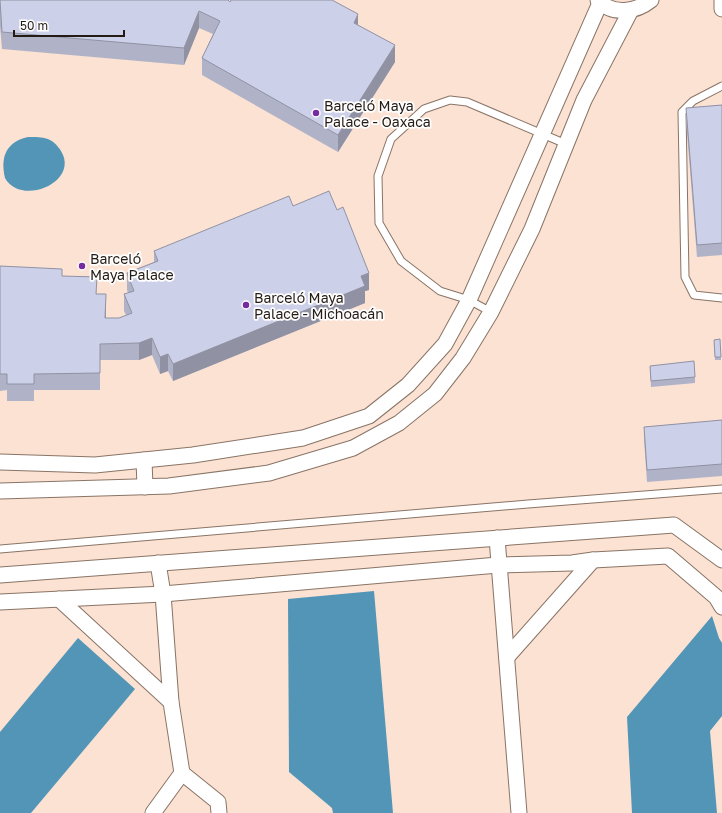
<svg xmlns="http://www.w3.org/2000/svg" width="722" height="813" font-family="'Golos Text',sans-serif">
	<rect width="100%" height="100%" fill="#fbe2d3"/>
	<g fill="#5395b7">
		<path d="M28 137C44 137 52 137 61 151 80 182 21 207 5 178 0 157 6 142 28 137Z"/>
		<path d="M374 591 393 813H333L332 808 289 772 288 599Z"/>
		<path d="M712 616 719 638 722 643V716L710 731 717 813H632L627 717Z"/>
		<path d="M78 638 135 689 31 813H0V732Z"/>
	</g>
	<g fill="none" stroke-linecap="round" stroke-linejoin="round">
		<defs>
			<g id="service">
				<path d="M722 86 693 101 682 112 685 277 694 295 722 298"/>
				<path d="M491 312 469 300 440 291 401 261 379 223 378 176 391 139 424 109 450 100 467 102 566 144"/>
				<path d="M0 549 528 504 722 489"/>
			</g>
			<g id="minor">
				<path d="M598 0C613 16 636 12 651 0"/>
				<path d="M722 0V9"/>
				<path d="M144 460 145 487"/>
				<path d="M0 462 95 465 193 455 303 438 369 416 408 385 445 344 469 300 600 3"/>
				<path d="M0 491 169 486 269 473 353 448 399 423 435 394 463 358 491 312 532 229 584 100 631 10"/>
				<path d="M497 538 519 813"/>
				<path d="M0 575 674 525 722 560"/>
				<path d="M59 599 171 702"/>
				<path d="M0 602 163 594 498 565 572 563 593 560 668 556 716 597 722 607"/>
				<path d="M507 657 593 560"/>
				<path d="M182 773 218 802 219 813"/>
				<path d="M153 813 182 773 171 702 163 594 158 563"/>
			</g>
		</defs>
		<use href="#service" stroke="#897466" stroke-width="9"/>
		<use href="#minor" stroke="#897466" stroke-width="17"/>
		<use href="#service" stroke="#fff" stroke-width="7"/>
		<use href="#minor" stroke="#fff" stroke-width="15"/>
	</g>
	<g fill="#b0b3c8">
		<path d="M0 0 230 2 358 25 395 62 338 152 202 75V58L213 34 199 28 184 65 2 49 0 26Z"/>
		<path d="M722 105V255L697 257 686 120V108Z"/>
		<path d="M293 206 369 290 365 291V303L173 381 168 371 160 374 152 355 139 360H100V390H34V401H7V390L0 391V266L62 276 97 294 106 311V318H119L126 315 124 311V294L128 293 127 290V273L154 262V251Z"/>
		<path d="M720 339 721 360H715L714 340Z"/>
		<path d="M650 366 695 377V383L651 387Z"/>
		<path d="M722 420V476L647 482 644 439V427Z"/>
	</g>
	<g fill="#9092a3">
		<path d="M199 11V28L184 65V48Z"/>
		<path d="M358 14V31L354 23Z"/>
		<path d="M395 45V62L338 152V135Z"/>
		<path d="M369 273V290L365 291V303L173 381V364L361 276Z"/>
		<path d="M106 294V311L105 335V318Z"/>
		<path d="M152 338V355L139 360V343Z"/>
		<path d="M168 354V371L160 374V357Z"/>
	</g>
	<g fill="#cdd0e9" stroke="#9092a3">
		<path d="M0 0H228L230 2 231 0H332L358 14 354 23 395 45 338 135 202 58 220 21 199 11 184 48 2 32Z"/>
		<path d="M722 105V243L697 245 686 108Z"/>
		<path d="M329 191 337 210 343 207 369 273 361 276 365 286 173 364 168 354 160 357 152 338 139 343 100 344V373L34 374V384H7V374H0V266L62 269V276L97 277 96 294H106L105 318H119L132 313 124 294 134 291 127 273 158 261 154 251 289 196 293 206Z"/>
		<path d="M720 339 721 357H715L714 340Z"/>
		<path d="M694 361 695 377 651 381 650 366Z"/>
		<path d="M722 420V464L647 470 644 427Z"/>
	</g>
	<g fill="#752c9f" stroke="#fff" stroke-width="1.5">
		<circle cx="316" cy="113" r="4"/>
		<circle cx="82" cy="266" r="4"/>
		<circle cx="246" cy="305" r="4"/>
	</g>
	<g text-anchor="middle" dominant-baseline="central" stroke-width="3.5" stroke-linejoin="round" paint-order="stroke">
		<g font-size="14" fill="#241b15" stroke="#fff" text-anchor="start">
			<text x="324" y="105">Barceló Maya<tspan x="324" dy="16">Palace - Oaxaca</tspan></text>
			<text x="90" y="258">Barceló<tspan x="90" dy="16">Maya Palace</tspan></text>
			<text x="254" y="297">Barceló Maya<tspan x="254" dy="16">Palace - Michoacán</tspan></text>
		</g>
	</g>
	<path d="M14 30v6h110v-6" fill="none" stroke="#241b15" stroke-width="2"/>
	<text x="20" y="30" font-size="12" fill="#241b15" stroke="#ffffff" stroke-width="3" paint-order="stroke">50 m</text>
</svg>
